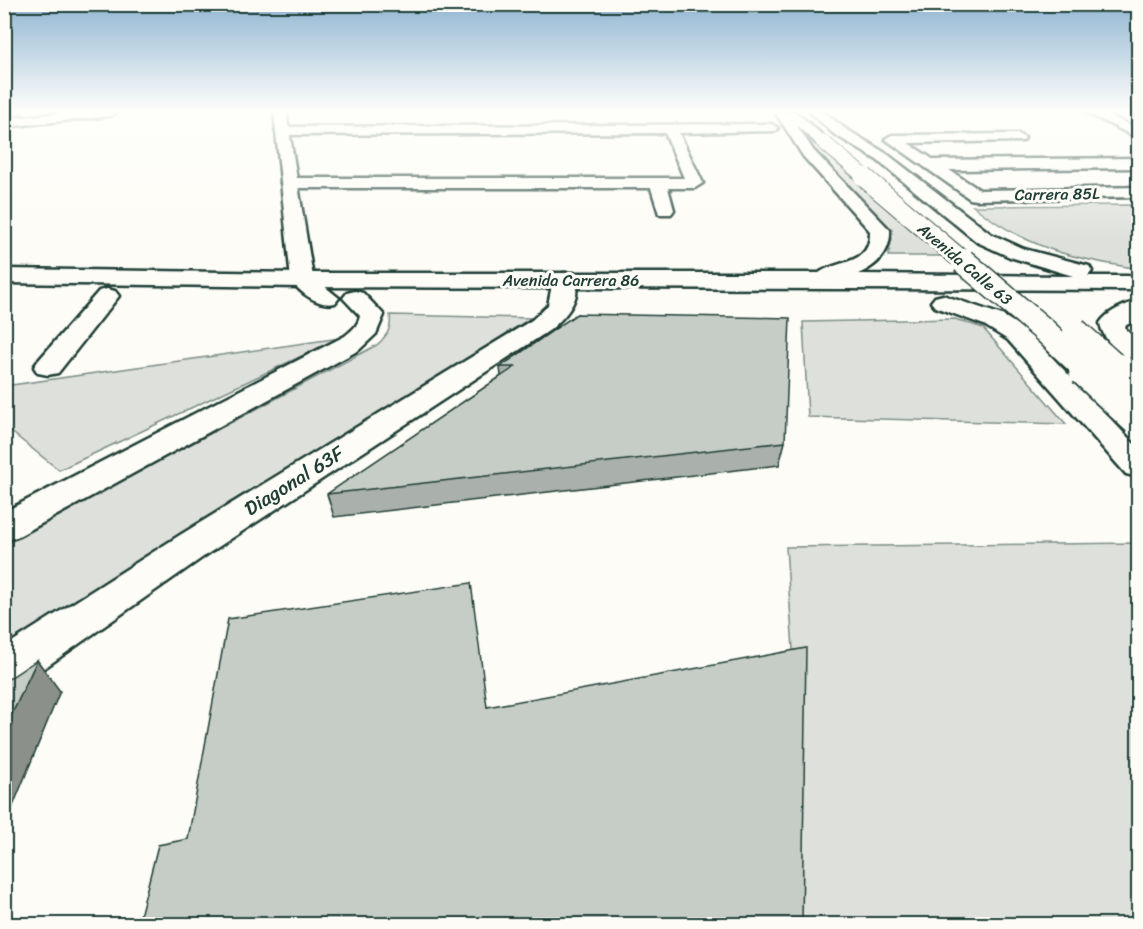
<svg xmlns="http://www.w3.org/2000/svg" width="1143" height="929" font-family="Sriracha,sans-serif">
	<rect width="100%" height="100%" fill="#fdfcf7"/>
	<filter id="ink" filterUnits="userSpaceOnUse"><feTurbulence type="fractalNoise" baseFrequency=".0167" numOctaves="2"/><feDisplacementMap in="SourceGraphic" scale="12" xChannelSelector="R" yChannelSelector="G"/><feConvolveMatrix kernelMatrix="1 2 1 2 8 2 1 2 1" color-interpolation-filters="sRGB"/></filter>
	<g filter="url(#ink)">
		<g fill="#dde0db" stroke="#7e8e88" stroke-width="1.5">
			<path d="M809 139 942 256H888L892 238 887 229 814 151 808 143Z"/>
			<path d="M1138 205V269C1069 257 1030 250 973 206Z"/>
			<path d="M390 315 531 318 5 651V543L377 345C387 336 392 328 390 315Z"/>
			<path d="M955 319 983 328 1066 424 808 417 803 322Z"/>
			<path d="M340 338 59 470 5 427V386Z"/>
			<path d="M1138 543V924H789L795 679 786 547Z"/>
		</g>
		<g fill="none" stroke-linecap="round" stroke-linejoin="round">
			<defs>
				<g id="street">
					<path d="M4 112H21L4 121Z"/>
					<path d="M1085 112H1102L1138 129V138Z"/>
					<path d="M771 124 778 128 776 131 679 133 703 183 695 188H668L674 210 671 214H659L651 188H289L281 183 289 178H684L665 133 282 135 275 131 282 127Z"/>
					<path d="M1018 134 1025 138 1023 141 908 143 934 160 1138 158V168L949 170 980 190 1138 187V197L976 200 970 199 885 139 892 135Z"/>
					<path d="M107 289 115 291 119 296 58 373 48 375 38 373 34 367 38 361 99 291Z"/>
				</g>
				<g id="secondary">
					<path d="M69 112H117L111 116 4 127V119Z"/>
					<path d="M274 112H286L313 277 339 298 335 303C319 307 300 293 291 280Z"/>
					<path d="M782 112H796L829 141 827 144H817Z"/>
					<path d="M564 273 572 275C586 296 564 318 550 330L206 555 20 685 4 690V647L180 535 532 320 548 305 553 280 556 275Z"/>
					<path d="M355 291 363 293 384 315 376 334 359 350 17 537 4 541V512L345 336C352 330 358 326 360 316L343 298 347 293Z"/>
				</g>
				<g id="primary">
					<path d="M775 112H788L813 150 890 230C891 252 877 266 858 274L1073 276 1010 257 977 242 877 160 834 134 810 112H824L844 128 887 154 991 234 1024 249 1089 266 1092 271 1088 276H1138V290L302 287 4 283V269L302 273H819C839 259 871 266 870 231L803 156Z"/>
					<path d="M943 295 1002 315 1026 330 1138 448V477L1126 474 1008 340 984 325 935 307 931 302 935 297Z"/>
					<path d="M1138 301V318L1125 326 1126 330 1138 341V363C1121 359 1103 340 1100 323 1107 312 1125 304 1138 301Z"/>
				</g>
			</defs>
			<use href="#street" stroke="#1f3d34" stroke-width="5"/>
			<use href="#secondary" stroke="#1f3d34" stroke-width="5"/>
			<use href="#primary" stroke="#1f3d34" stroke-width="5"/>
			<use href="#street" fill="#fdfcf7" fill-rule="evenodd"/>
			<use href="#secondary" fill="#fdfcf7" fill-rule="evenodd"/>
			<use href="#primary" fill="#fdfcf7" fill-rule="evenodd"/>
			<defs>
				<path id="secondary-bridge-far3" d="M822 141 866 178"/>
				<path id="secondary-bridge-far2" d="M864 177 964 262"/>
				<g id="secondary-bridge-far1">
					<path d="M963 261 1045 331 1087 371"/>
					<path d="M1075 330 1121 371"/>
				</g>
				<g id="secondary-bridge">
					<path d="M1085 370 1138 420"/>
					<path d="M1119 370 1138 386"/>
				</g>
			</defs>
			<use href="#secondary-bridge-far3" stroke="#1f3d34" stroke-width="16" stroke-linecap="butt"/>
			<use href="#secondary-bridge-far2" stroke="#1f3d34" stroke-width="21" stroke-linecap="butt"/>
			<use href="#secondary-bridge-far1" stroke="#1f3d34" stroke-width="27" stroke-linecap="butt"/>
			<use href="#secondary-bridge" stroke="#1f3d34" stroke-width="36" stroke-linecap="butt"/>
			<use href="#secondary-bridge-far3" stroke="#fdfcf7" stroke-width="14"/>
			<use href="#secondary-bridge-far2" stroke="#fdfcf7" stroke-width="19"/>
			<use href="#secondary-bridge-far1" stroke="#fdfcf7" stroke-width="24"/>
			<use href="#secondary-bridge" stroke="#fdfcf7" stroke-width="32"/>
		</g>
		<path fill="#aab0ab" stroke="#1f3d34" stroke-width="1.5" d="M577 314 785 442 779 465 334 517 327 494 501 376 500 367Z"/>
		<path fill="#8b908b" stroke="#1f3d34" stroke-width="1.5" d="M37 660 60 691 4 828V731Z"/>
		<g fill="#c6cdc7" stroke="#1f3d34" stroke-width="1.5">
			<path d="M577 314 790 318 785 442 327 494 515 367H500Z"/>
			<path d="M471 583 487 707 806 648 802 924H138L158 845 188 839 228 619Z"/>
			<path d="M37 660 4 731V682Z"/>
		</g>
	</g>
	<linearGradient id="sky" x2="0" y2="1"><stop stop-color="#91b6d2"/><stop offset="0.46" stop-color="#fefefb"/><stop offset="1" stop-color="#fefefb" stop-opacity="0"/></linearGradient>
	<rect width="1143" height="242" fill="url(#sky)"/>
	<g text-anchor="middle" dominant-baseline="central" stroke-width="6" stroke-linejoin="round" paint-order="stroke">
		<g font-size="16" fill="#1f3d34" stroke="#fdfcf7">
			<text transform="translate(1057 194) rotate(-1)">Carrera 85L</text>
			<text transform="translate(965 264) rotate(40)">Avenida Calle 63</text>
			<text x="571" y="280">Avenida Carrera 86</text>
		</g>
		<g font-size="20" fill="#1f3d34" stroke="#fdfcf7">
			<text transform="translate(294 481) rotate(-32)">Diagonal 63F</text>
		</g>
	</g>
	<rect width="1143" height="929" fill="none" stroke="#fdfcf7" stroke-width="24"/>
	<rect x="12" y="12" width="1119" height="905" fill="none" stroke="#1f3d34" stroke-width="2" filter="url(#ink)"/>
</svg>
